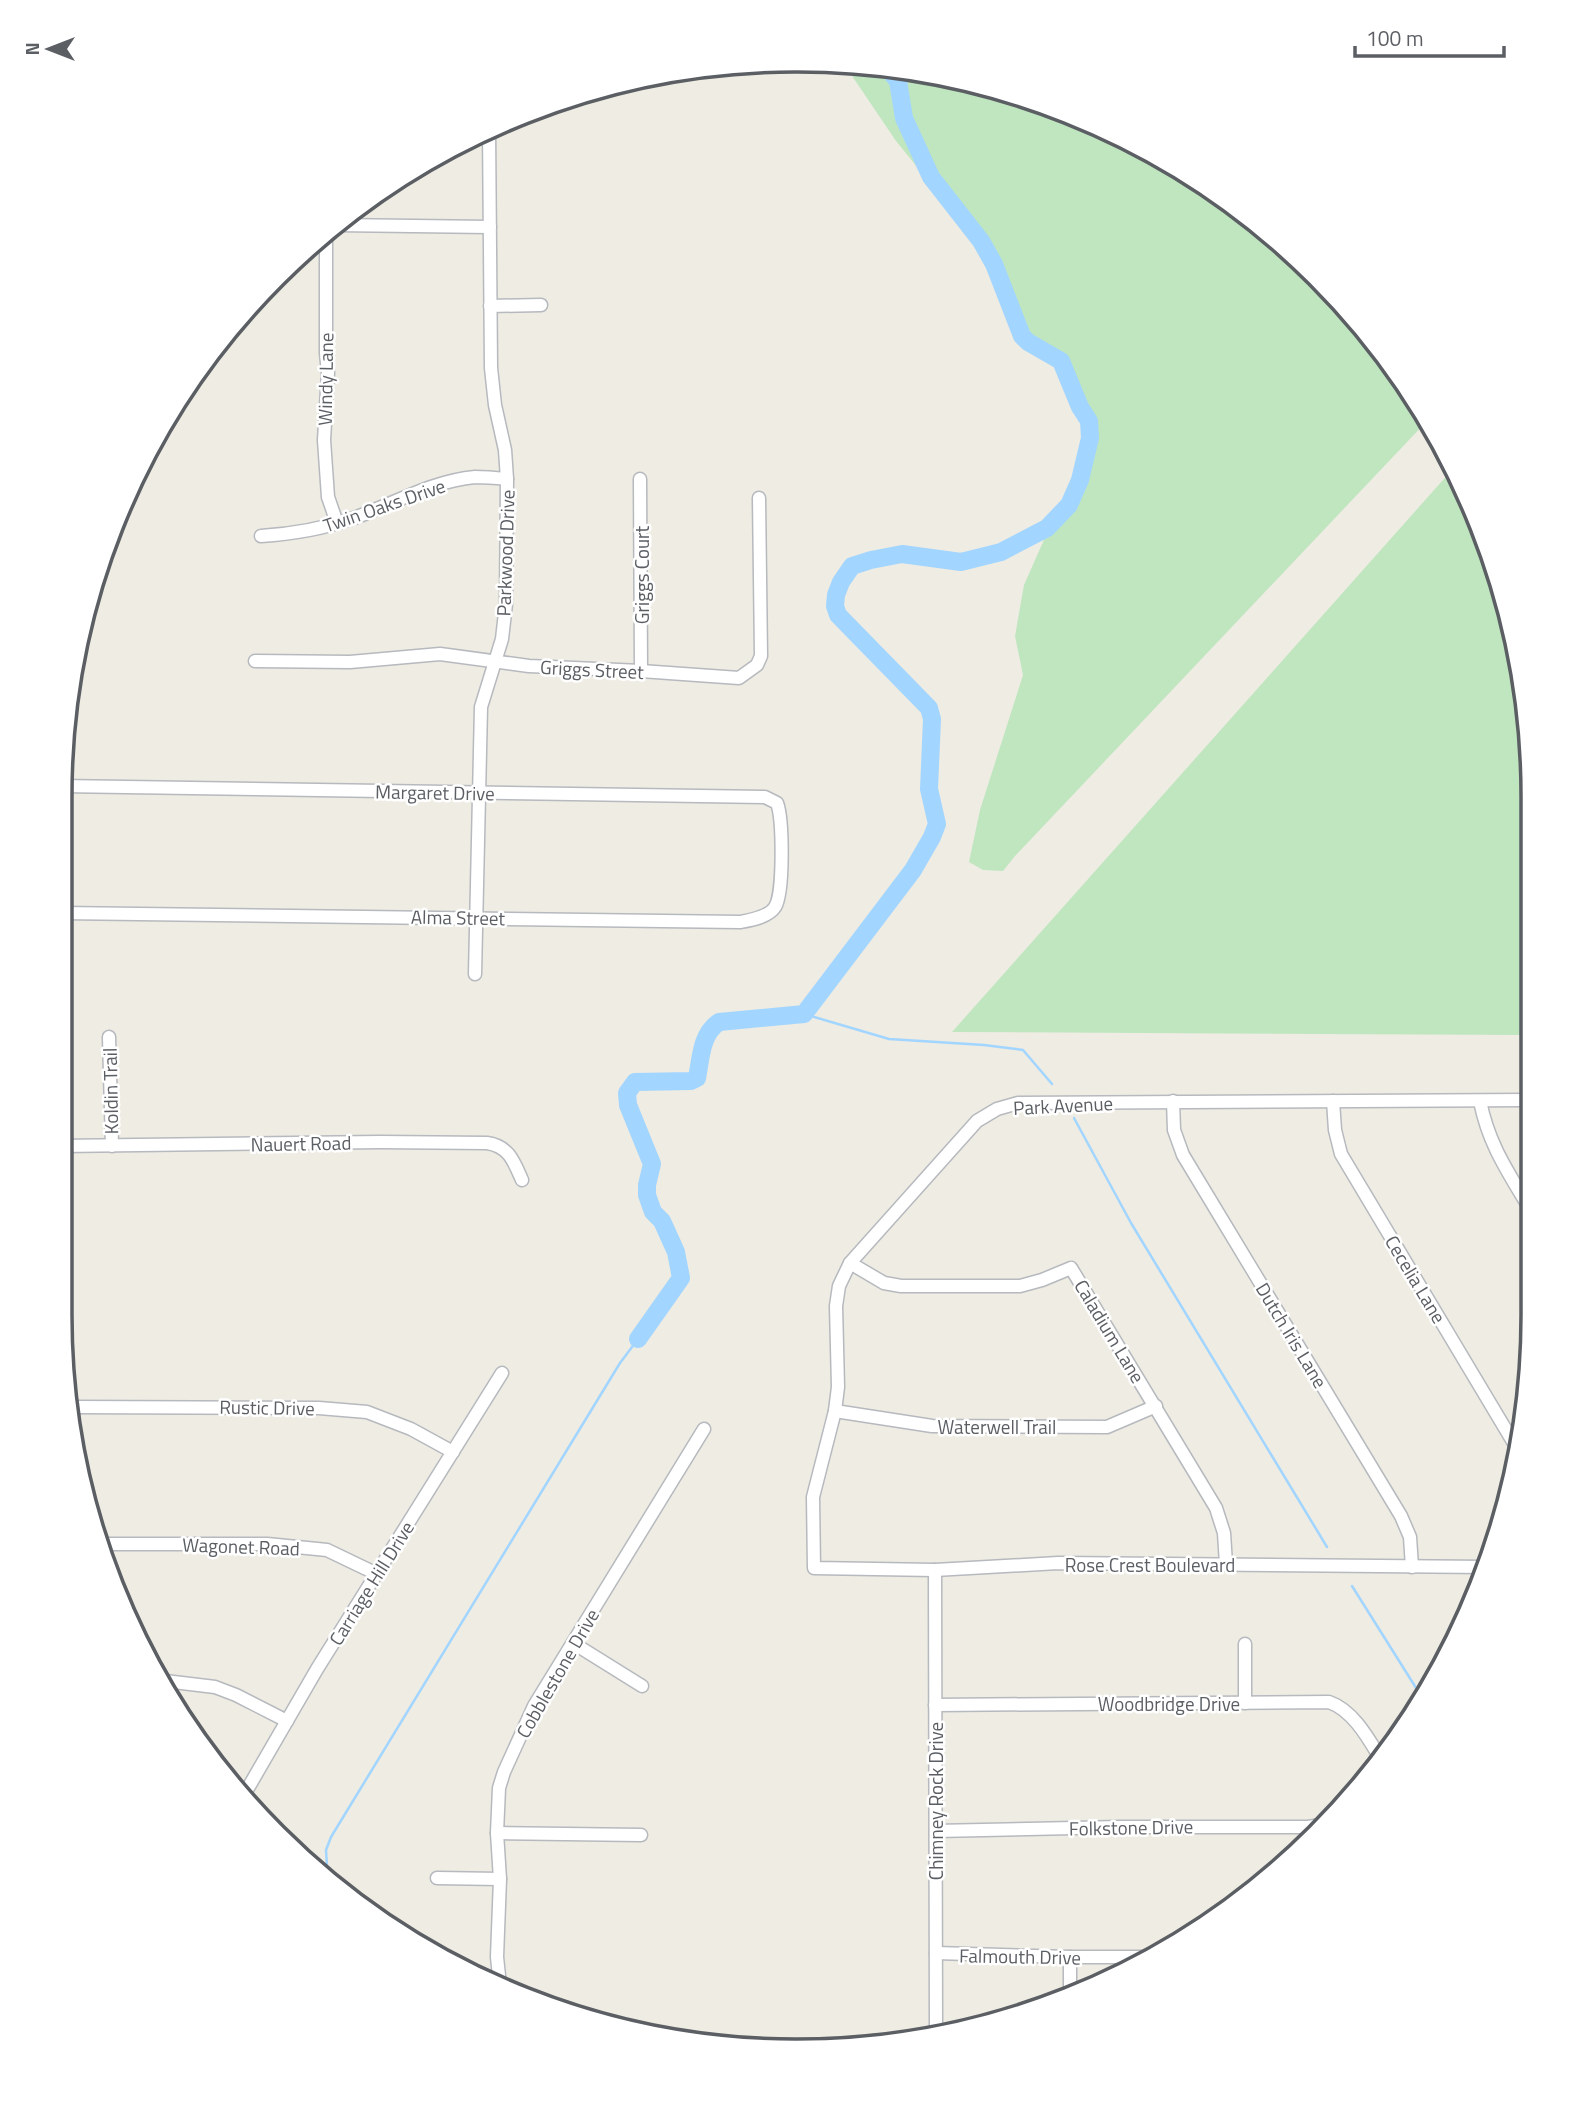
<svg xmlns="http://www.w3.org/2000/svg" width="1593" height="2111" font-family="'Titillium Web',sans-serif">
	<rect width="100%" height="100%" fill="#eeece3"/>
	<g fill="#c0e6c0">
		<path d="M844 64 940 74 1078 115 1206 183 1317 275 1409 387 1426 422 1015 856 1003 871 983 870 969 862 980 810 1023 675 1015 636 1024 585 1047 533 1074 503 1082 485 1087 456 1081 390 1071 369 1053 357 1027 346 996 264 896 141Z"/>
		<path d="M1451 471 1494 559 1527 701V1035L952 1032Z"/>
	</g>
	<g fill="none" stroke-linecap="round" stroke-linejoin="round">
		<g stroke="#a2d5ff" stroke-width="2.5">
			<path d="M804 1014 889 1039 984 1045 1023 1050 1052 1084"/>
			<path d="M1074 1118 1131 1223 1327 1547"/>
			<path d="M1352 1586 1423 1699"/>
			<path d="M328 1882 326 1850 331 1837 620 1363 638 1339"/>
		</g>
		<path stroke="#a2d5ff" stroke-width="18" d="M638 1339 681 1278 676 1252 662 1221 653 1212 647 1195V1185L652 1164 628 1105 627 1093 635 1082 691 1081 697 1078C701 1058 701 1034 719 1022L804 1014 913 870 932 837 937 824 929 789 932 719 929 708 838 615 835 606 836 595 841 582 852 566 871 560 902 554 961 562 1001 552 1047 528 1069 505 1080 480 1090 438 1089 421 1080 407 1061 361 1028 342 1022 336 994 264 981 241 931 177 904 118 898 81 888 69"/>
		<defs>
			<g id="minor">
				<path d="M336 225 490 227"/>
				<path d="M326 234V353L328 373 324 440 328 497 337 523"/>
				<path d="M490 306 541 305"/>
				<path d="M640 479 641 671"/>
				<path d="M261 536C292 534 322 529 351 519 392 505 431 481 475 477 485 477 497 478 507 479"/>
				<path d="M255 661 350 662 440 654 529 666 641 671 739 678 757 665 761 656 759 498"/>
				<path d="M61 913 740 922C751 920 769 917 775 907 784 893 783 819 777 803L765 797 61 786"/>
				<path d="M475 974 481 707 502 639 506 604 507 479 505 450 495 405 491 368 489 129"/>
				<path d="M109 1037 112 1146"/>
				<path d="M1173 1101 1174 1130 1183 1155 1401 1516 1410 1537 1412 1567"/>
				<path d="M1333 1101 1335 1130 1341 1154 1518 1450"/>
				<path d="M1480 1101C1488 1142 1506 1169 1527 1204"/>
				<path d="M60 1146 380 1142 487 1143C509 1146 514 1162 522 1180"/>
				<path d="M850 1263 884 1283 901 1286H1020L1042 1280 1071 1268 1216 1508 1224 1533 1226 1564"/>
				<path d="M72 1407 319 1408 367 1412 411 1429 453 1452"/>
				<path d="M835 1411 932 1426 1107 1427 1156 1406"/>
				<path d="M101 1544H267L327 1550 377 1574"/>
				<path d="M1487 1567 1058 1563 935 1570 814 1568 813 1497 835 1411 838 1387 836 1306 839 1286 850 1263 977 1121 997 1109 1018 1103 1527 1100"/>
				<path d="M935 1570 936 2032"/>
				<path d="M573 1643 642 1686"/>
				<path d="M157 1680 215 1687 236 1695 287 1721"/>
				<path d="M1245 1703V1644"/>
				<path d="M935 1705 1329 1702C1352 1710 1367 1736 1379 1756"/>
				<path d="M244 1795 317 1669 502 1373"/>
				<path d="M936 1831 1120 1827H1308L1327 1824"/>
				<path d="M497 1833 641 1835"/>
				<path d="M437 1878 500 1879"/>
				<path d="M936 1953 1070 1957H1146"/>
				<path d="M1070 1957V1994"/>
				<path d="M500 1985 497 1957 500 1879 497 1833 499 1788 504 1772 534 1706 704 1429"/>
			</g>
		</defs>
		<use href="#minor" stroke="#b6b9be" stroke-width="15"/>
		<use href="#minor" stroke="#fff" stroke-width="12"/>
	</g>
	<g text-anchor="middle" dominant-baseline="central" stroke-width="5" stroke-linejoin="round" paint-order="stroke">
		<g font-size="19" fill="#5b5f64" stroke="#fff">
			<text transform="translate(325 379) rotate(-89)">Windy Lane</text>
			<text transform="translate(384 505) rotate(-19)">Twin Oaks Drive</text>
			<text transform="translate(505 553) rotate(-88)">Parkwood Drive</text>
			<text transform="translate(641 575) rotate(-90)">Griggs Court</text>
			<text transform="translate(592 669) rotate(3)">Griggs Street</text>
			<text transform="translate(435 792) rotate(1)">Margaret Drive</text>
			<text transform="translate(458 917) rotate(1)">Alma Street</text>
			<text transform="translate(110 1091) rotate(-91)">Koldin Trail</text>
			<text transform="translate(1063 1105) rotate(-3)">Park Avenue</text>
			<text transform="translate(301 1143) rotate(-1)">Nauert Road</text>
			<text transform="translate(1416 1279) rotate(59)">Cecelia Lane</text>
			<text transform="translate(1110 1331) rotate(59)">Caladium Lane</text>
			<text transform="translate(1292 1335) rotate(59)">Dutch Iris Lane</text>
			<text transform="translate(267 1407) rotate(1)">Rustic Drive</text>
			<text x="997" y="1426">Waterwell Trail</text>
			<text transform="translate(241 1546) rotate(2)">Wagonet Road</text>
			<text x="1150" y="1564">Rose Crest Boulevard</text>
			<text transform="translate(371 1583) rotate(-58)">Carriage Hill Drive</text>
			<text transform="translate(557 1673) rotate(-60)">Cobblestone Drive</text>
			<text x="1169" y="1703">Woodbridge Drive</text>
			<text transform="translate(935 1801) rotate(-90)">Chimney Rock Drive</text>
			<text transform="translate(1131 1827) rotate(-1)">Folkstone Drive</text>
			<text transform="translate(1020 1956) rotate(1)">Falmouth Drive</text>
		</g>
	</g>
	<path d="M0 0H1593V2111H0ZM796 72H797A724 724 0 0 1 1521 796V1315A724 724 0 0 1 797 2039H796A724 724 0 0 1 72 1315V796A724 724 0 0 1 796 72Z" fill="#fff" fill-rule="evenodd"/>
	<path fill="none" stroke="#5b5f64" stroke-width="3.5" d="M796 72H797A724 724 0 0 1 1521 796V1315A724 724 0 0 1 797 2039H796A724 724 0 0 1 72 1315V796A724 724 0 0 1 796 72Z"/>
	<g transform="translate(49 49) rotate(270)" stroke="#ffffff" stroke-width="5" paint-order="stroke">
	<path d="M0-5L12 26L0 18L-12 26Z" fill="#5b5f64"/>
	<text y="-10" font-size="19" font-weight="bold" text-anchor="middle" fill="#5b5f64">N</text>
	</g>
	<path d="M1355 46v10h149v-10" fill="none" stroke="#5b5f64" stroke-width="3.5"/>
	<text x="1366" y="46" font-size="21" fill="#5b5f64" stroke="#ffffff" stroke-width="5" paint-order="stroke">100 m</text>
</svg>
